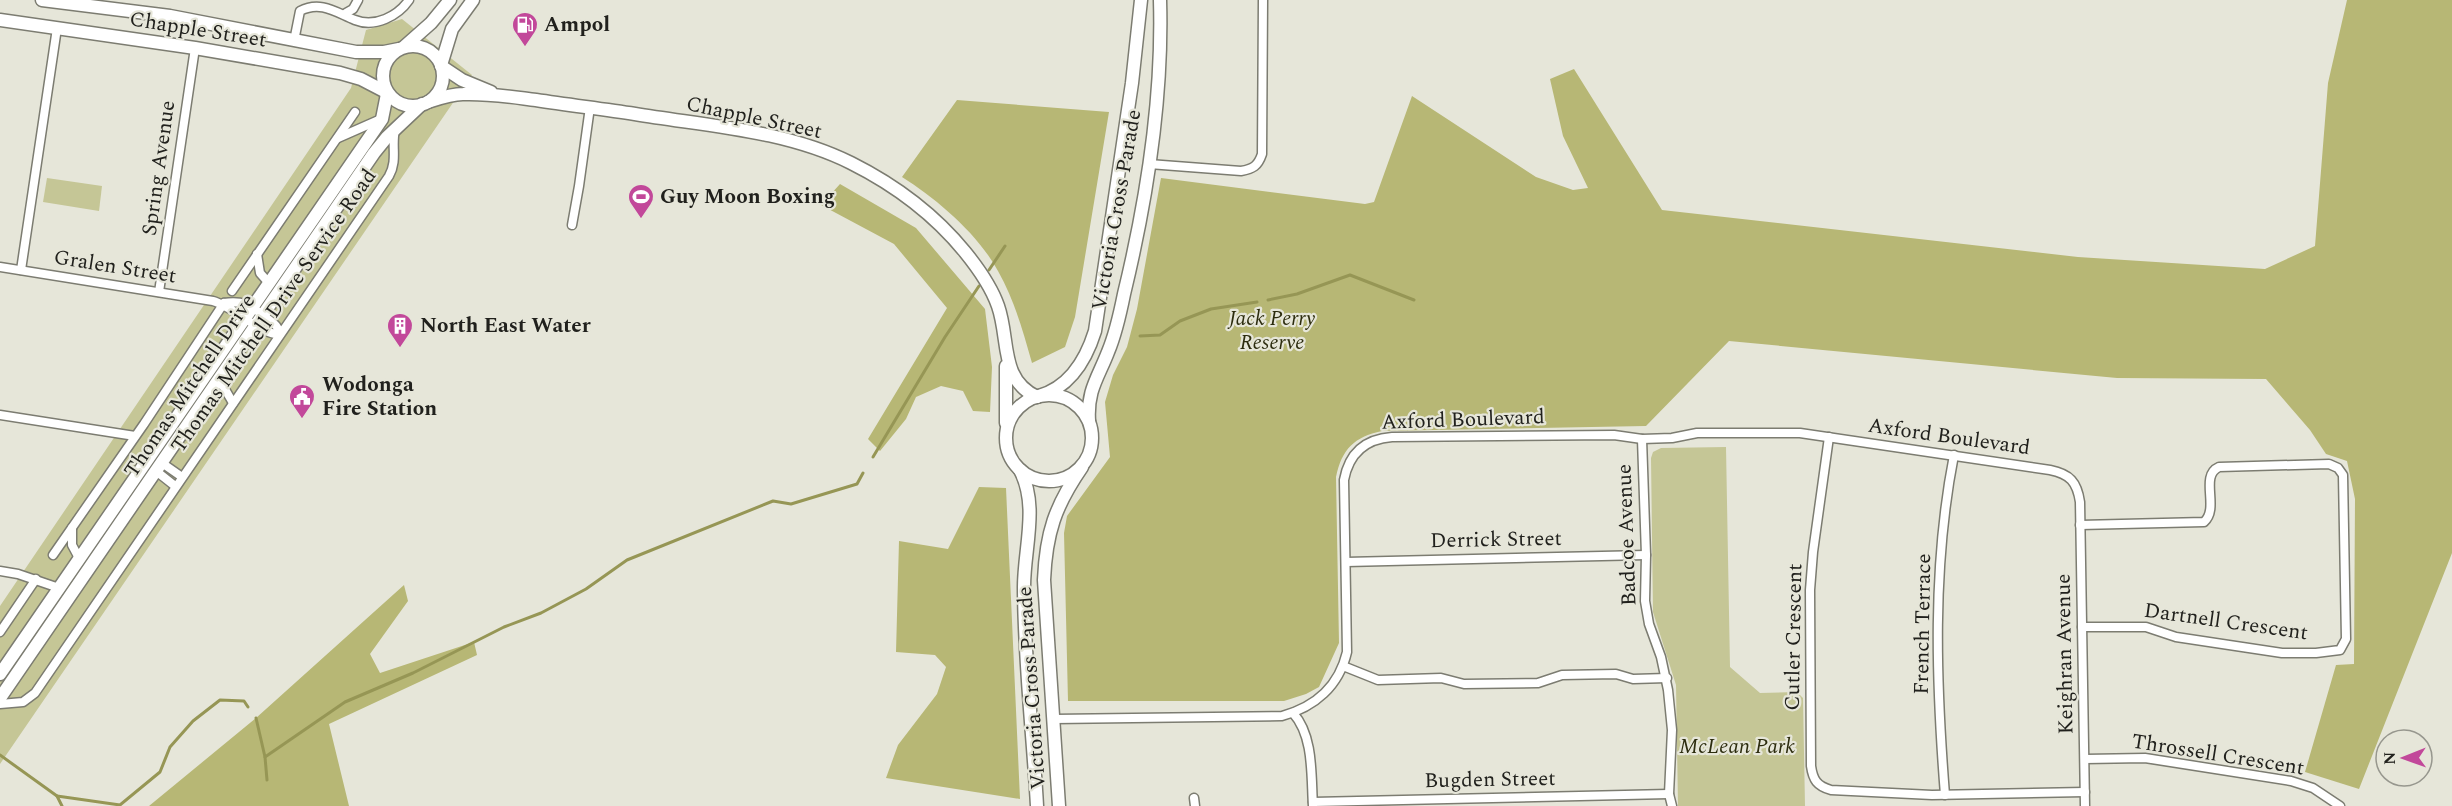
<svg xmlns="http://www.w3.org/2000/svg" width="2452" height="806" font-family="Spectral,serif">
	<rect width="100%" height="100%" fill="#e6e6d9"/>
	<g fill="#c5c696">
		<path d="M402 19 472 75 0 764V606L351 88 366 30Z"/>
		<path d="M47 178 102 186 99 211 43 202Z"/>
		<path d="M1726 447 1730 667 1760 693 1797 692 1803 698 1805 806H1678L1676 685 1653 612 1651 458 1653 452 1661 448Z"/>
	</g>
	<g fill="#b7b775">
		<path d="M2347 0H2452V553L2359 789 2305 772 2336 665 2354 664 2355 499 2347 461 2326 454 2310 430 2266 379 2117 378 1729 341 1646 426 1382 431C1354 437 1342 449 1336 477L1339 643 1319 687 1306 694 1284 701H1068L1064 533 1067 516 1110 457 1105 402 1113 375 1127 347 1137 309 1161 178 1365 204 1374 202 1412 96 1536 177 1573 190 1588 188 1563 136 1550 79 1574 69 1662 210 2078 257 2265 269 2315 246 2328 83Z"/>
		<path d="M957 100 1109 112 1075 317 1065 347 1032 363C1023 331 1014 299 998 271 978 234 937 199 902 177Z"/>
		<path d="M840 184 916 228 985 309 992 367 990 412 973 411 963 391 941 386 916 397 906 419 880 451 868 439 947 308 894 244 821 205Z"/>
		<path d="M979 487 1006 488 1020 799 886 778 898 745 937 694 946 667 935 655 896 652 899 541 948 549Z"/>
		<path d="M404 585 408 601 370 654 380 673 474 642 477 655 329 724 349 806H149L256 718Z"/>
	</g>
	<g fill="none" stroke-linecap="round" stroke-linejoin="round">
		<g stroke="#969655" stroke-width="3">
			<path d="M989 270 1005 246"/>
			<path d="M1268 300 1297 294 1350 275 1414 300"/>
			<path d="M1140 336 1160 335 1180 321 1211 309 1257 302"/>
			<path d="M873 457 945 337 979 286"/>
			<path d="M256 718 265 757 267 780"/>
			<path d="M0 755 57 796 62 806"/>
			<path d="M265 757 345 702 413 673 504 627 541 613 586 589 627 560 773 501 791 504 857 484 863 473"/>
			<path d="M57 796 120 805 160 772 170 747 193 721 220 700 244 701 248 707"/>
		</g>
		<defs>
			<g id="street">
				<path d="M346 13 353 9 358 0"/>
				<path d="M294 41 300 11C321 0 337 13 355 20 375 28 398 16 409 0"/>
				<path d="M338 138 381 119"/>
				<path d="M1149 164 1241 171C1253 169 1258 166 1262 154L1263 0"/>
				<path d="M572 225 579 186 590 107"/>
				<path d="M257 254 260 273 268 282"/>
				<path d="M0 267 213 301C233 306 262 336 280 334 278 324 271 322 264 316 250 305 242 300 224 303"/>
				<path d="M21 270 57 28"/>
				<path d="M232 291 355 112"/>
				<path d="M159 292 195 48"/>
				<path d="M219 379 233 403"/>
				<path d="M0 415 135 436"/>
				<path d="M1829 437 1813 552 1810 590 1811 766C1813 780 1817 786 1831 790L1932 795 2085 792"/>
				<path d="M1642 439 1646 555 1645 601 1649 624 1661 657 1668 690 1672 730 1669 794 1672 806"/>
				<path d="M162 463 182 477"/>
				<path d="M156 471 175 486"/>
				<path d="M2080 525 2204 522C2220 508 2199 476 2219 467L2329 464 2338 468 2343 475 2346 639 2340 650 2316 653H2282L2176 637 2146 627H2082"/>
				<path d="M72 528V545L79 558"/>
				<path d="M53 555 144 424 224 303"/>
				<path d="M1346 562 1646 555"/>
				<path d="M0 571 18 574 59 588"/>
				<path d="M0 632 36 579"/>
				<path d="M1343 666 1378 680 1441 678 1464 684 1538 683 1562 675 1616 674 1633 679 1667 678"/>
				<path d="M0 704 23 702 35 693 389 176C398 160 391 146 395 130"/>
				<path d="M1293 713C1314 736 1311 776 1313 806"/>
				<path d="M1054 719 1282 716C1315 707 1339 686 1347 652L1344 480C1349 453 1365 439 1392 437L1614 435 1642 439 1672 438 1697 433H1800L2050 470C2070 474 2077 482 2080 502L2085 806"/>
				<path d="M2085 759 2145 758 2291 781 2313 788 2340 806"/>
				<path d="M1945 795C1936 681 1932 567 1954 455"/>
				<path d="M1194 798 1195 806"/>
				<path d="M1313 802 1669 794"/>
			</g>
			<g id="secondary">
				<path d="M42 0 170 16 356 52H384L399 49"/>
				<path d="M0 20 195 48 340 73 361 79 386 92"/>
				<circle cx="413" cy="76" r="30"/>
				<path d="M405 46 431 23 450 0"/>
				<path d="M441 65 452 29 473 0"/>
				<path d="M441 66 462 80 491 92"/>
				<path d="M428 102C440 98 451 94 463 94 488 93 512 97 536 100 569 105 602 109 635 114 707 126 785 130 851 163 895 185 934 214 965 252 978 268 991 286 998 306 1010 340 999 379 1037 397"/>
				<circle cx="1049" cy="438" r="43"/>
				<path d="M1039 396C1070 387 1086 360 1095 331L1132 83 1141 0"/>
				<path d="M1089 421C1087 390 1098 378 1108 352 1116 333 1120 314 1124 294 1147 199 1163 99 1160 0"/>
				<path d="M1006 423V366"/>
				<path d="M1020 470C1039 506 1024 548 1024 587 1024 660 1033 733 1037 806"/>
				<path d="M0 674 382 119 387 94"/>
				<path d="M0 698 374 153 387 137 422 104"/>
				<path d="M1059 806 1044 580C1046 533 1055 506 1082 467"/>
			</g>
		</defs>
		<use href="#street" stroke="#7c7c71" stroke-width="11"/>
		<use href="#secondary" stroke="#7c7c71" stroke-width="15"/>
		<use href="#street" stroke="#fff" stroke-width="8"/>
		<use href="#secondary" stroke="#fff" stroke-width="12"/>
	</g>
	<defs>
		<symbol id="fuel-pin" viewBox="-11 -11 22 30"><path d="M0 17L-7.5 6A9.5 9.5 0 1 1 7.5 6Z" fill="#c2489a" stroke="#e6e6d9"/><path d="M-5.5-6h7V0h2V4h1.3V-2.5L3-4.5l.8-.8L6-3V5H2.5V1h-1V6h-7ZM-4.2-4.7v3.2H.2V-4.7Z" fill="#fff"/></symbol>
		<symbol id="stadium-pin" viewBox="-11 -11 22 30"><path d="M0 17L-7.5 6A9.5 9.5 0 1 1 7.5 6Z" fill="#c2489a" stroke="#e6e6d9"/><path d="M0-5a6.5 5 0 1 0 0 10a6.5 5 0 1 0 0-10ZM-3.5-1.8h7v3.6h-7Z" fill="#fff"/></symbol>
		<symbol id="building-pin" viewBox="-11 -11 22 30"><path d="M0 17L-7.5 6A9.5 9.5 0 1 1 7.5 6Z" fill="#c2489a" stroke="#e6e6d9"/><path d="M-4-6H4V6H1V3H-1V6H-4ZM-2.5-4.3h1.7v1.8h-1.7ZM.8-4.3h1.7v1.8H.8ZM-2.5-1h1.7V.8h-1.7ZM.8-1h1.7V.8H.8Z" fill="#fff"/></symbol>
		<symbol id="civic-pin" viewBox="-11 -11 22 30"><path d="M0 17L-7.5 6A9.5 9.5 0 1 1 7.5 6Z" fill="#c2489a" stroke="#e6e6d9"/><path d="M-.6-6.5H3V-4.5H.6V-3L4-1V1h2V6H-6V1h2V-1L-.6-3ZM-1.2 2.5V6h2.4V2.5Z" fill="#fff"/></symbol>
	</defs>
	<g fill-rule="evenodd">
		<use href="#fuel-pin" x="510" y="10" width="30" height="40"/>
		<use href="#stadium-pin" x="626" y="182" width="30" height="40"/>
		<use href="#building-pin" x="385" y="311" width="30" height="40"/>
		<use href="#civic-pin" x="287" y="382" width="30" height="40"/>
	</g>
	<g text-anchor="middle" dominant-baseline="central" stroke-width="4.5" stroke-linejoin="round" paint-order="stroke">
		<g font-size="21" font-weight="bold" fill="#21211d" stroke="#e6e6d9" text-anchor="start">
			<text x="544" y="25">Ampol</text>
			<text x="660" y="197">Guy Moon Boxing</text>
			<text x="420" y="326">North East Water</text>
			<text x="322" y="385">Wodonga<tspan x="322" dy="24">Fire Station</tspan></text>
		</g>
		<g font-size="21" fill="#21211d" stroke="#e6e6d9">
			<text transform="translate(198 30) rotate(9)">Chapple Street</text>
			<text transform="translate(754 118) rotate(12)">Chapple Street</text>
			<text transform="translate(159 168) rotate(-82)">Spring Avenue</text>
			<text transform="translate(1117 210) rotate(-80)">Victoria Cross Parade</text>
			<text transform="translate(115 267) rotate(9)">Gralen Street</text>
			<text transform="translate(274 311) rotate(-55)">Thomas Mitchell Drive Service Road</text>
			<text transform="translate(190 386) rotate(-56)">Thomas Mitchell Drive</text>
			<text transform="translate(1463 420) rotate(-2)">Axford Boulevard</text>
			<text transform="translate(1949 437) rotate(8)">Axford Boulevard</text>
			<text transform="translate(1627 535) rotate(-92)">Badcoe Avenue</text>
			<text transform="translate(1496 540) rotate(-1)">Derrick Street</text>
			<text transform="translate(2226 622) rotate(8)">Dartnell Crescent</text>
			<text transform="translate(1923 624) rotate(-89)">French Terrace</text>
			<text transform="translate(1794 637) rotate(-89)">Cutler Crescent</text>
			<text transform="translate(2065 654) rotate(-91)">Keighran Avenue</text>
			<text transform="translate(1032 688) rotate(-94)">Victoria Cross Parade</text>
			<text transform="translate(2218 755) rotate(9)">Throssell Crescent</text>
			<text transform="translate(1490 780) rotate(-1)">Bugden Street</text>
		</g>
		<g font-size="21" font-style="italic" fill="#2c2c0e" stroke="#e6e6d9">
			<text x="1272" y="319">Jack Perry<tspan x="1272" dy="24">Reserve</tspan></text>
			<text x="1737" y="747">McLean Park</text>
		</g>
	</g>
	<g transform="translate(2404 758) rotate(269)"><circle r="28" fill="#e6e6d9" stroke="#97978e" stroke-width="1.5"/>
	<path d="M0-4.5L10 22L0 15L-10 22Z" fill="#c2489a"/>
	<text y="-9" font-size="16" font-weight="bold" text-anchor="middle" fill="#21211d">N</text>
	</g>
</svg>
